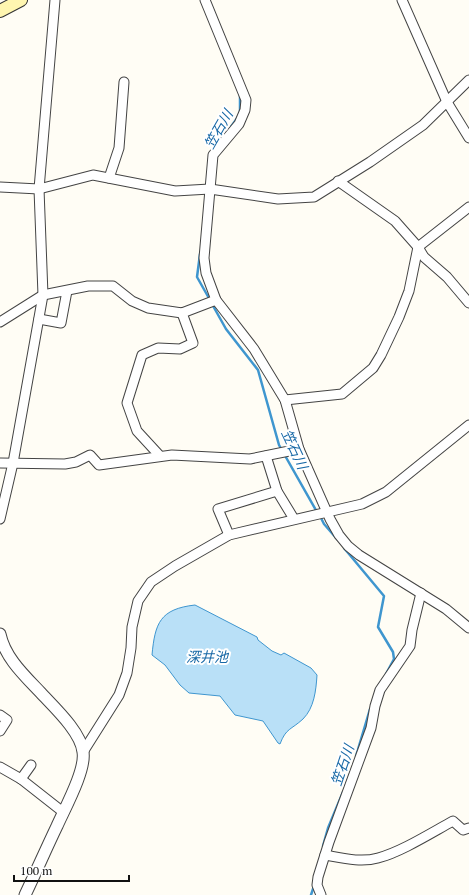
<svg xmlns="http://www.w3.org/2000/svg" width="469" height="895" font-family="'PT Serif','Noto Sans JP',serif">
	<rect width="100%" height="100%" fill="#fffdf5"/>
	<path fill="#b9e0f7" stroke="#3f96cf" d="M195 605 257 637 258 640 272 651 281 655 284 653 311 668 317 675C316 691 314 708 303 719 291 730 286 728 280 744L278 743 263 721 235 715 220 696 189 693 180 685 165 665 152 655C155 623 160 609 195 605Z"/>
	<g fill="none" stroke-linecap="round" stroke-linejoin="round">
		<g stroke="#3f96cf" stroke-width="2.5">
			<path d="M240 94V113"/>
			<path d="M230 128 238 117"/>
			<path d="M200 254 197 277 210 300"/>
			<path d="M212 304 226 329 258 370 279 445 317 512"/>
			<path d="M320 516 324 524 337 539"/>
			<path d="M344 548 384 596 378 627 393 652 394 659 386 674"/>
			<path d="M356 756 370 709"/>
			<path d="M323 846 328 828 343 792"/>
			<path d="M311 895 314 886"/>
		</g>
		<defs>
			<g id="minor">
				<path d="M205 0 246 100 245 110 239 124 213 155 204 258 206 273 216 300 254 349 285 400 299 449 330 519 339 535 348 546 359 555 446 609 469 628"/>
				<path d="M402 0 447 102 469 138"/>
				<path d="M109 178 119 148 124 82"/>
				<path d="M338 181 395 221 418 247 469 207"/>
				<path d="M0 187 39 189 93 175 175 191 210 189 278 199 314 197 370 162 423 125 469 80"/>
				<path d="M418 247 424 257 447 277 469 303"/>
				<path d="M39 319 61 323 67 291"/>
				<path d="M0 322 43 295 88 286H113L132 301 148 308 182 313 216 300"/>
				<path d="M285 400 342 394 373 368 381 355 399 317 409 291 418 247"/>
				<path d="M160 456 137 431 127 403 142 355 158 348 180 349 193 343 182 313"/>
				<path d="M266 456 277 491 294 519"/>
				<path d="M0 463 65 464 76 462 90 455 99 465 172 455 250 459 299 449"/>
				<path d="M0 519 13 463 43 295 39 189 55 0"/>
				<path d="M229 535 218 509 277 491"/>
				<path d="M0 715 7 720 0 731"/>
				<path d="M83 752 119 695 127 673 131 648 132 627 138 601 151 582 175 566 229 535 362 504 386 492 469 425"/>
				<path d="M0 767 21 779 63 812"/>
				<path d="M21 779 31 765"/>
				<path d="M325 855C342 858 361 863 378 858 401 852 431 833 453 821L463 830 469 828"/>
				<path d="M321 895 317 885 318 877 329 842 371 728 375 706 380 690 410 646 412 630 421 593"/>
			</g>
			<path id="tertiary" d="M0 634C5 658 25 676 41 693 54 707 81 732 83 752 86 770 65 808 57 826 46 849 36 872 25 895"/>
			<path id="secondary" d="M0 11 21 0"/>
		</defs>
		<use href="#minor" stroke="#444" stroke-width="11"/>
		<use href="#tertiary" stroke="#444" stroke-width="13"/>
		<use href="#secondary" stroke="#333" stroke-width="14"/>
		<use href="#minor" stroke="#fff" stroke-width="9"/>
		<use href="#tertiary" stroke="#fff" stroke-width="11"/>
		<use href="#secondary" stroke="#fff6b0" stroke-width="12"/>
	</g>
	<g text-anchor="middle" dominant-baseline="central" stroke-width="4" stroke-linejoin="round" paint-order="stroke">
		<g font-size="14" font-style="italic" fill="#1768a6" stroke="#fff">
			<text transform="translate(218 129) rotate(-60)">笠石川</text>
			<text transform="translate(295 449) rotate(65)">笠石川</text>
			<text x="207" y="656">深井池</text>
			<text transform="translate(342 765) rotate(-71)">笠石川</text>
		</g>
	</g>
	<path d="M14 875v6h115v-6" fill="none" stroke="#111111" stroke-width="2"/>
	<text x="20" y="875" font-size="12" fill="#111111" stroke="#ffffff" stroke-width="3" paint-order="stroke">100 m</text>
</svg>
